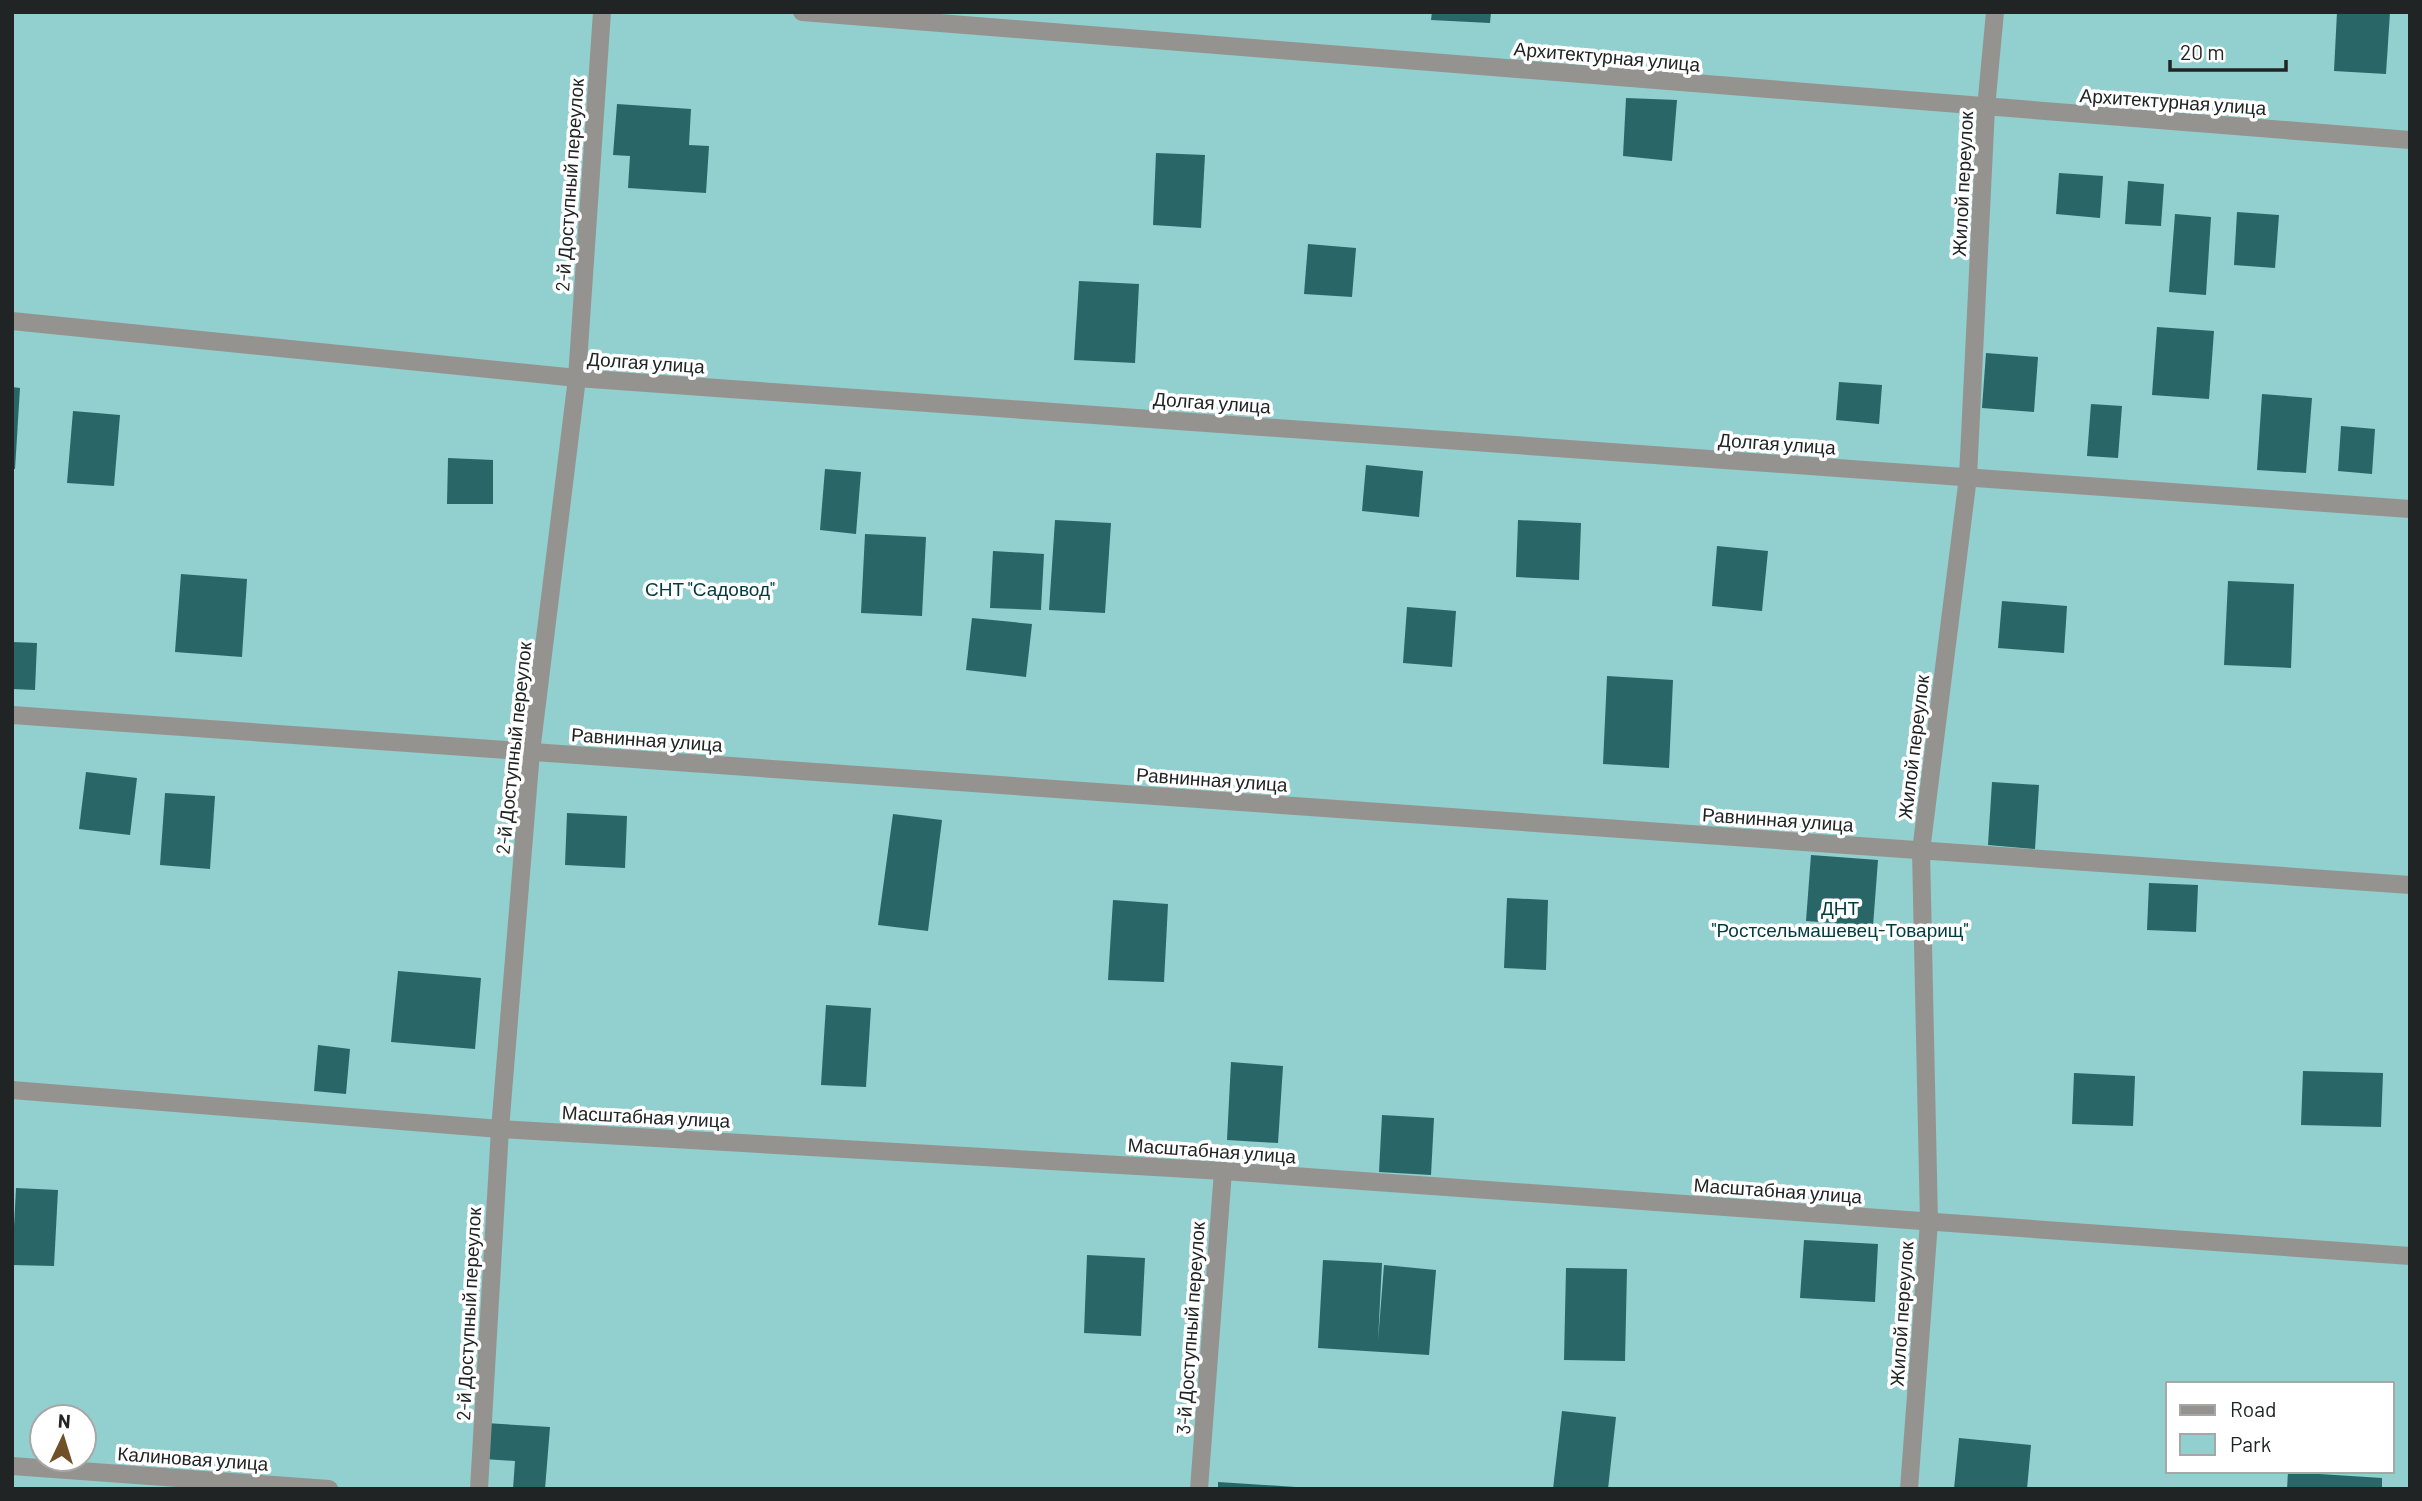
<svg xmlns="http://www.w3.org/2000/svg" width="2422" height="1501" font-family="Barlow,sans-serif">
	<rect width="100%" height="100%" fill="#e2ebeb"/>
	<path fill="#92cfcf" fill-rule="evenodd" d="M12 12H2410V1489H12ZM2168 1384H2392V1471H2168ZM42 1417H84V1459H42Z"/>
	<g fill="#296667">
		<path d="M1432 12H1491L1490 23 1431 20Z"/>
		<path d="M2337 12H2390L2386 74 2334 71Z"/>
		<path d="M1626 98 1677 100 1672 161 1623 156Z"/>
		<path d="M617 104 691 109 689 145 709 146 706 193 628 188 630 156 613 155Z"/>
		<path d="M1156 153 1205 155 1201 228 1153 225Z"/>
		<path d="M2059 173 2103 176 2100 218 2056 214Z"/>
		<path d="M2128 181 2164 184 2161 226 2125 224Z"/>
		<path d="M2237 212 2279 215 2275 268 2234 265Z"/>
		<path d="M2175 214 2211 217 2206 295 2169 292Z"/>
		<path d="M1308 244 1356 248 1352 297 1304 294Z"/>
		<path d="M1079 281 1139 284 1135 363 1074 360Z"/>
		<path d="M2157 327 2214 331 2209 399 2152 395Z"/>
		<path d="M1986 353 2038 357 2034 412 1982 408Z"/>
		<path d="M1839 382 1882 385 1879 424 1836 420Z"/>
		<path d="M12 387 20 388 15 469H12Z"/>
		<path d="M2262 394 2312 398 2306 473 2257 470Z"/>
		<path d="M2091 404 2122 406 2118 458 2087 456Z"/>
		<path d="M73 411 120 415 114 486 67 483Z"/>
		<path d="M2341 426 2375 429 2372 474 2338 471Z"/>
		<path d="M448 458 493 460V504H447Z"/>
		<path d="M1366 465 1423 471 1419 517 1362 511Z"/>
		<path d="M825 469 861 472 856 534 820 530Z"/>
		<path d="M1055 520 1111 523 1105 613 1049 610Z"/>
		<path d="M1518 520 1581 523 1579 580 1516 577Z"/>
		<path d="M865 534 926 537 922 616 861 613Z"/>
		<path d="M1717 546 1768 551 1762 611 1712 606Z"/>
		<path d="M993 551 1044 554 1041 610 990 608Z"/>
		<path d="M181 574 247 579 242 657 175 652Z"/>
		<path d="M2228 581 2294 584 2291 668 2224 665Z"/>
		<path d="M2002 601 2067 606 2064 653 1998 648Z"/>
		<path d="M1407 607 1456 611 1452 667 1403 663Z"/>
		<path d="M972 618 1032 624 1026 677 966 670Z"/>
		<path d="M12 642 37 643 35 690 12 689Z"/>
		<path d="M1607 676 1673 680 1669 768 1603 764Z"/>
		<path d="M86 772 137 778 130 835 79 829Z"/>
		<path d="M1992 782 2039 785 2035 849 1988 845Z"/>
		<path d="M165 793 215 796 210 869 160 865Z"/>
		<path d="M567 813 627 816 625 868 565 865Z"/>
		<path d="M893 814 942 820 928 931 878 925Z"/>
		<path d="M1811 855 1878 860 1873 926 1806 921Z"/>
		<path d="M2149 883 2198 885 2196 932 2147 930Z"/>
		<path d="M1507 898 1548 900 1546 970 1504 968Z"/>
		<path d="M1113 900 1168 904 1164 982 1108 980Z"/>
		<path d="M398 971 481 978 475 1049 391 1042Z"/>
		<path d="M826 1005 871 1008 866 1087 821 1085Z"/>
		<path d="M318 1045 350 1049 346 1094 314 1091Z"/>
		<path d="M1231 1062 1283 1066 1278 1143 1227 1140Z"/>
		<path d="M2303 1071 2383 1073 2381 1127 2301 1125Z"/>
		<path d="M2074 1073 2135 1076 2133 1126 2072 1124Z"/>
		<path d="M1382 1115 1434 1118 1431 1175 1379 1172Z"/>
		<path d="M16 1188 58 1190 54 1266 12 1265Z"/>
		<path d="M1804 1240 1878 1244 1875 1302 1800 1298Z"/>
		<path d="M1087 1255 1145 1258 1141 1336 1084 1333Z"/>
		<path d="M1323 1260 1382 1263 1378 1341 1384 1265 1436 1270 1429 1355 1318 1348Z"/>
		<path d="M1566 1268 1627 1269 1625 1361 1564 1360Z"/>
		<path d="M1562 1411 1616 1417 1608 1489H1553Z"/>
		<path d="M486 1423 550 1427 545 1489H513L515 1461 484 1459Z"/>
		<path d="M1959 1438 2031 1445 2027 1489H1954Z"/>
		<path d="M2288 1472 2382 1478V1489H2287Z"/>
		<path d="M1218 1482 1296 1487V1489H1218Z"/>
	</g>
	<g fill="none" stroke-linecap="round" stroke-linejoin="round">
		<g stroke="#959390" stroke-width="18">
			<path d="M802 12 2410 140"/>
			<path d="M12 321 577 378 2410 509"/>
			<path d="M12 715 2410 885"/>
			<path d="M12 1090 500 1129 1223 1171 2410 1256"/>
			<path d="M12 1466 329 1489"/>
			<path d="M479 1489 500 1129 531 752 577 378 602 12"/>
			<path d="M1199 1489 1223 1171"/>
			<path d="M1909 1489 1929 1222 1921 851 1968 477 1986 108 1995 12"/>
		</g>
	</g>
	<g text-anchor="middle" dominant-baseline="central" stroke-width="7" stroke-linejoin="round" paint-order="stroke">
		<g font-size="19" fill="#212424" stroke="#fff">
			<text transform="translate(1607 56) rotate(5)">Архитектурная улица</text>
			<text transform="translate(2173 101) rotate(4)">Архитектурная улица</text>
			<text transform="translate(1962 184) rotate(-87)">Жилой переулок</text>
			<text transform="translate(569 185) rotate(-86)">2-й Доступный переулок</text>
			<text transform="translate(646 362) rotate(4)">Долгая улица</text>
			<text transform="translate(1212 402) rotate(4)">Долгая улица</text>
			<text transform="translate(1777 443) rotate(4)">Долгая улица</text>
			<text transform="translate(647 739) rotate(4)">Равнинная улица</text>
			<text transform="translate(1913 747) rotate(-83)">Жилой переулок</text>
			<text transform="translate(513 748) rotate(-84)">2-й Доступный переулок</text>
			<text transform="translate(1212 779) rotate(4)">Равнинная улица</text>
			<text transform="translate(1778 819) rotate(4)">Равнинная улица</text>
			<text transform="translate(646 1116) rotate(3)">Масштабная улица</text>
			<text transform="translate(1212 1150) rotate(4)">Масштабная улица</text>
			<text transform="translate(1778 1190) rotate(4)">Масштабная улица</text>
			<text transform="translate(468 1314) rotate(-87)">2-й Доступный переулок</text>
			<text transform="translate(1901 1314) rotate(-86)">Жилой переулок</text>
			<text transform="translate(1190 1328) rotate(-86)">3-й Доступный переулок</text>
			<text transform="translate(193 1458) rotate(4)">Калиновая улица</text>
		</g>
		<g font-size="19" fill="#003c3d" stroke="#fff">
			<text x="710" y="588">СНТ "Садовод"</text>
			<text x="1840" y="907">ДНТ<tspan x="1840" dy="22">"Ростсельмашевец-Товарищ"</tspan></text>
		</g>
	</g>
	<rect width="2422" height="1501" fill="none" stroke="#212424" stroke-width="28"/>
	<rect x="2166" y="1382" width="228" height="91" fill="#ffffff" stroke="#a6a7a7" stroke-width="2"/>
	<rect x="2180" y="1405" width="35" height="10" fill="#959390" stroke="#a6a7a7" stroke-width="2"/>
	<text x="2230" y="1417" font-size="21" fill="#212424">Road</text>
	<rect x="2180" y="1434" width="35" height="21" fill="#92cfcf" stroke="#a6a7a7" stroke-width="2"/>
	<text x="2230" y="1452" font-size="21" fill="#212424">Park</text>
	<g transform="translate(63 1438) rotate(4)"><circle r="33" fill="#ffffff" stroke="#a6a7a7" stroke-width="2"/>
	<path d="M0-5L12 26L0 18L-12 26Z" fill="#705026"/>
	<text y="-10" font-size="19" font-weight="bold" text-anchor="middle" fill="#212424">N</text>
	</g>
	<path d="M2170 60v10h116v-10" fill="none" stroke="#212424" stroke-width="3.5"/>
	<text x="2180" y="60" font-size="21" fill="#212424" stroke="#ffffff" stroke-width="5" paint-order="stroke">20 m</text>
</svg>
